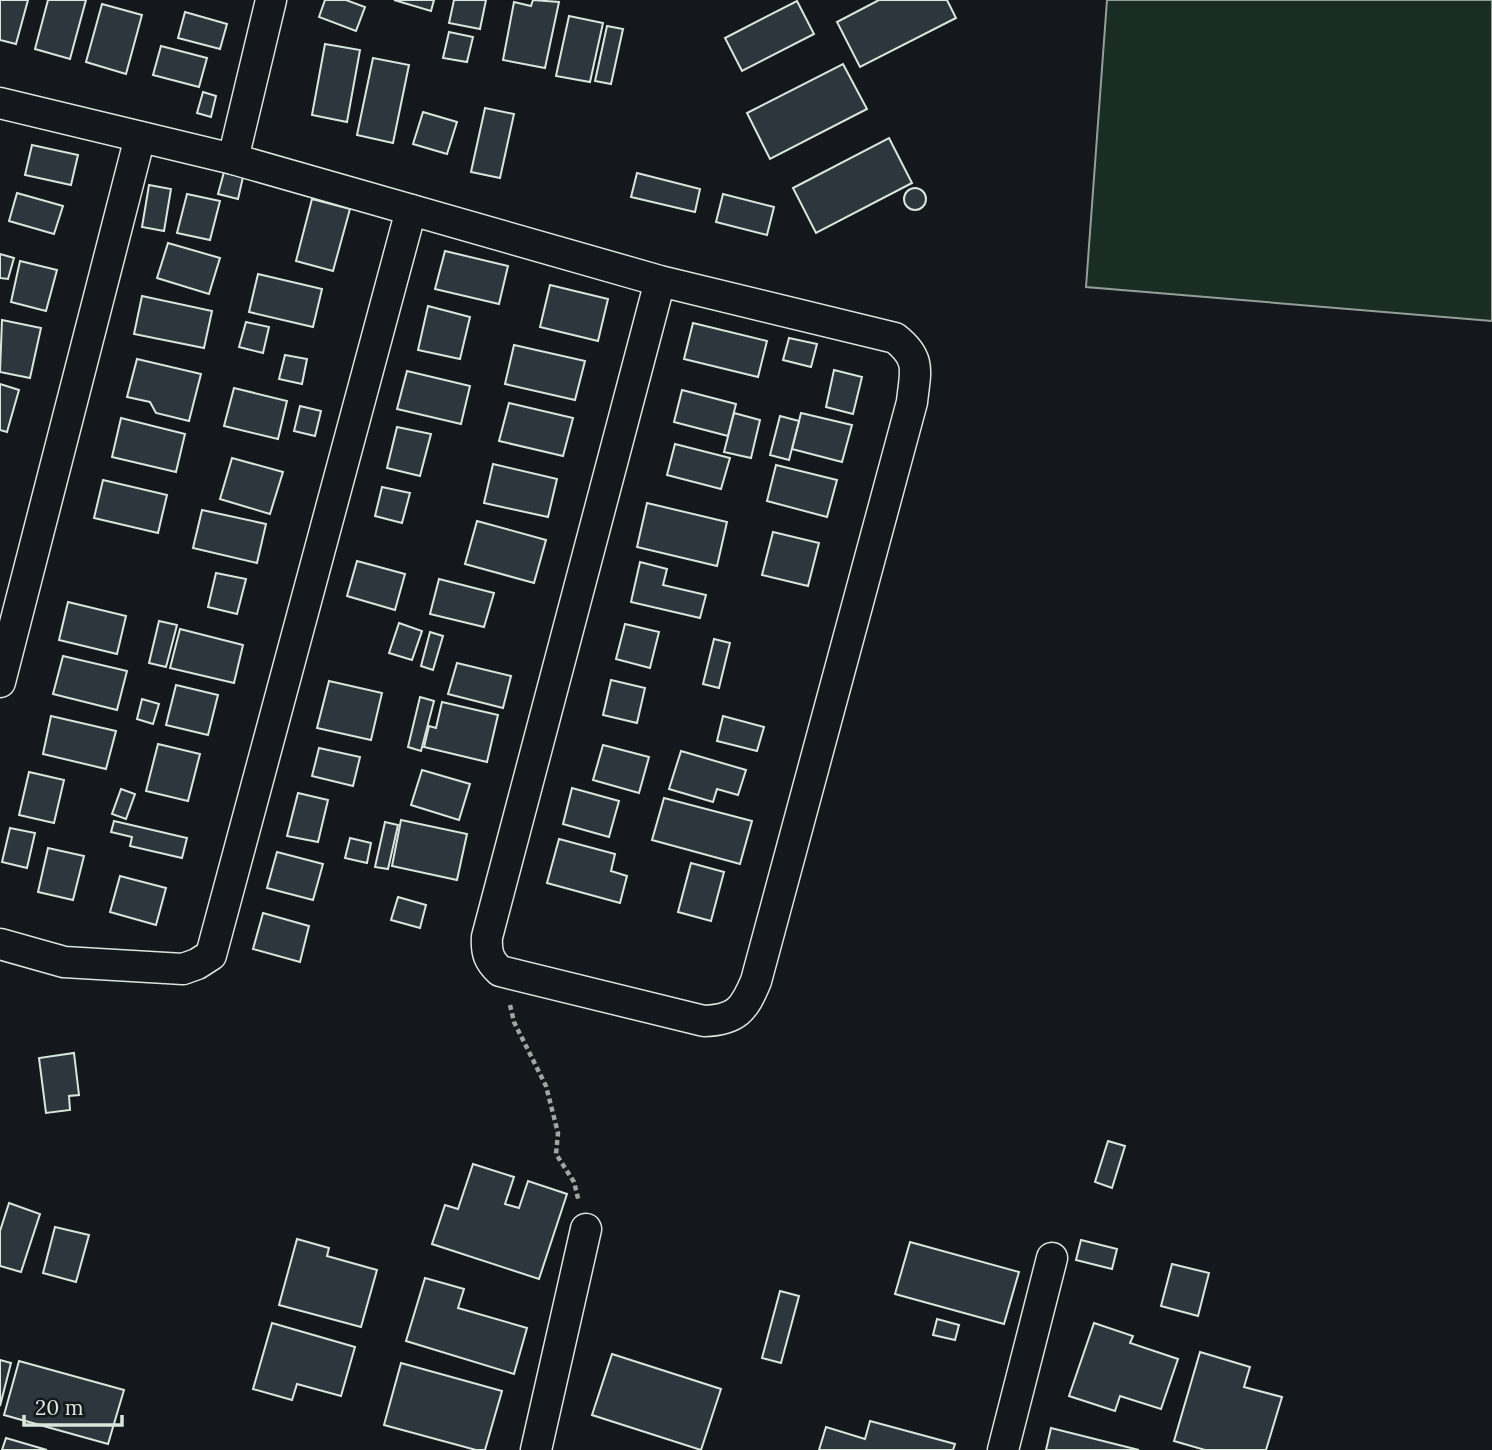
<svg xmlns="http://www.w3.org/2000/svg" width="1492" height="1450" font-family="Lora,serif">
	<rect width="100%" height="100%" fill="#14181c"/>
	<path fill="#1a2d24" stroke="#939e99" stroke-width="2" d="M1107 0H1492V321L1086 287Z"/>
	<g fill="#2c363c" stroke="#d8e6dc" stroke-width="2">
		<path d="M0 0H28L16 44 0 40Z"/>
		<path d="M48 0H86L70 59 35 49Z"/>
		<path d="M325 0H346L365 7 356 31 319 17Z"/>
		<path d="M394 0H434L431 11Z"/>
		<path d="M454 0H486L480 29 449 23Z"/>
		<path d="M533 0 559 2 545 68 503 60 514 2 531 6Z"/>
		<path d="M879 0H947L956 18 860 67 837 22Z"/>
		<path d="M797 1 814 34 742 71 725 38Z"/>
		<path d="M102 4 142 15 126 74 86 62Z"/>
		<path d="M185 12 227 24 220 49 178 38Z"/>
		<path d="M569 16 603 23 590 82 556 76Z"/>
		<path d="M607 26 623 29 611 84 595 81Z"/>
		<path d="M449 32 473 37 467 62 443 58Z"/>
		<path d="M325 44 360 50 347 122 312 115Z"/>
		<path d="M161 46 207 58 199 87 153 75Z"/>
		<path d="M373 58 409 65 393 143 357 135Z"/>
		<path d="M843 64 867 109 770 159 747 113Z"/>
		<path d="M203 92 216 96 211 117 197 113Z"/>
		<path d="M485 108 514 114 500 178 471 172Z"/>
		<path d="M423 112 457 122 447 154 413 144Z"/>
		<path d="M889 138 912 183 816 233 793 188Z"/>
		<path d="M32 145 78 155 71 185 25 175Z"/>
		<path d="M224 172 243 177 238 199 218 194Z"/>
		<path d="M637 173 700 189 695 212 631 197Z"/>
		<path d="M149 185 171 189 164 231 142 227Z"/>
		<circle cx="915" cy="199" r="11"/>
		<path d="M17 193 63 206 54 234 9 221Z"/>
		<path d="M187 194 220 201 210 240 177 233Z"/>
		<path d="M723 194 774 207 767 235 716 222Z"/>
		<path d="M312 199 350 209 333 271 296 261Z"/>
		<path d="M168 243 220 258 209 294 157 278Z"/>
		<path d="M445 251 508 266 499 304 435 289Z"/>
		<path d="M0 254 14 258 8 279 0 278Z"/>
		<path d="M20 261 57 270 46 311 11 302Z"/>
		<path d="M258 274 322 289 313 327 249 312Z"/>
		<path d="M550 285 608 299 598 341 540 327Z"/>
		<path d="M142 296 212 311 204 348 134 334Z"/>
		<path d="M428 306 470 317 460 359 418 350Z"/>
		<path d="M2 320 41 328 30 378 0 372Z"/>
		<path d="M246 322 269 327 263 353 239 347Z"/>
		<path d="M693 323 767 341 758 377 684 359Z"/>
		<path d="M789 338 817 344 811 367 783 360Z"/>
		<path d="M514 345 585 361 575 400 505 384Z"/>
		<path d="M285 355 307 359 302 384 279 379Z"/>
		<path d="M137 359 201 374 189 421 156 413 150 402 127 397Z"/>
		<path d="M834 370 862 377 853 414 826 407Z"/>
		<path d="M407 371 470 386 461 424 397 409Z"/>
		<path d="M0 384 19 390 7 432 0 430Z"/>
		<path d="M234 388 287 401 278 439 224 426Z"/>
		<path d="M682 390 736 404 728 436 674 422Z"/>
		<path d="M509 403 573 418 563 456 499 441Z"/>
		<path d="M300 406 321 411 315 436 294 431Z"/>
		<path d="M734 413 760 420 751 458 724 452Z"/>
		<path d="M801 413 852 425 842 462 792 449Z"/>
		<path d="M780 416 799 421 789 460 770 455Z"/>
		<path d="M121 418 185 434 176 472 112 457Z"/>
		<path d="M397 427 431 434 420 476 387 468Z"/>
		<path d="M675 444 730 458 721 489 667 475Z"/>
		<path d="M232 458 283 472 270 514 220 499Z"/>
		<path d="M493 464 557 479 548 517 484 503Z"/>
		<path d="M776 465 837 480 827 517 767 501Z"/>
		<path d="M103 480 167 495 158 533 94 518Z"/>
		<path d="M382 487 410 493 402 523 375 516Z"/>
		<path d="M647 503 727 522 717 566 637 547Z"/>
		<path d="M202 510 266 524 257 563 193 548Z"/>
		<path d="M477 521 546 540 534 583 465 564Z"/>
		<path d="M773 532 819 543 808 586 762 575Z"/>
		<path d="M357 561 405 574 395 610 347 596Z"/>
		<path d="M640 562 667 569 663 585 706 595 700 618 631 602Z"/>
		<path d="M216 573 246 579 237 614 208 607Z"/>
		<path d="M439 579 494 593 484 627 430 614Z"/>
		<path d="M68 602 126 616 117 654 59 640Z"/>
		<path d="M159 621 177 625 166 667 149 663Z"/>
		<path d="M399 623 422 631 412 660 389 653Z"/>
		<path d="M625 624 659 632 650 668 616 659Z"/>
		<path d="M180 629 243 645 234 683 170 668Z"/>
		<path d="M430 632 443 636 433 670 421 666Z"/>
		<path d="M714 639 730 643 719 688 703 684Z"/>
		<path d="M63 656 127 671 117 710 53 694Z"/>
		<path d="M457 663 511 676 503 708 448 694Z"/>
		<path d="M611 680 645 688 637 723 603 715Z"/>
		<path d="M329 681 382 693 371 740 317 728Z"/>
		<path d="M176 685 218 695 208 735 166 725Z"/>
		<path d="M420 697 434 701 421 751 408 747Z"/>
		<path d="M142 699 159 704 153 724 137 719Z"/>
		<path d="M442 702 498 715 487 762 424 747 429 726 436 728Z"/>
		<path d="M51 716 116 731 106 769 43 754Z"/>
		<path d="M723 716 764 727 757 751 717 741Z"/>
		<path d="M158 744 200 754 188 801 146 791Z"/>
		<path d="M603 745 649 757 639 793 593 780Z"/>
		<path d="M319 748 360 757 353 786 312 776Z"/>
		<path d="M681 751 746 770 738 795 717 789 713 802 669 789Z"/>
		<path d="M422 770 470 784 459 820 411 805Z"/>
		<path d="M29 772 64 780 54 823 19 815Z"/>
		<path d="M572 788 619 801 609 837 563 824Z"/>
		<path d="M121 789 135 794 126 819 112 814Z"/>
		<path d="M298 793 328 800 318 842 287 836Z"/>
		<path d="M664 798 752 821 740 864 652 840Z"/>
		<path d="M401 820 467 834 457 880 392 866Z"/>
		<path d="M114 821 187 838 182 858 130 846 132 837 111 832Z"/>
		<path d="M385 822 398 825 388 869 375 867Z"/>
		<path d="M10 828 35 833 27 868 2 862Z"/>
		<path d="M350 838 371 843 367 863 345 858Z"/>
		<path d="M559 839 615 854 611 871 627 876 620 903 547 883Z"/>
		<path d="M48 848 84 856 73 900 38 892Z"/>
		<path d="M277 852 323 864 313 900 267 888Z"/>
		<path d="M691 863 724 872 711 921 678 912Z"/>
		<path d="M120 876 166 888 156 925 110 912Z"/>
		<path d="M398 897 426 905 420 928 391 920Z"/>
		<path d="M263 913 309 926 300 962 253 949Z"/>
		<path d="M74 1053 79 1095 69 1096 70 1110 46 1113 39 1058Z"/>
		<path d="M1108 1141 1125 1146 1112 1188 1095 1182Z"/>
		<path d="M473 1164 514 1177 505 1204 519 1208 528 1181 567 1194 539 1279 432 1244 445 1205 458 1209Z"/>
		<path d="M9 1203 40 1214 21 1272 0 1266V1231Z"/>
		<path d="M55 1227 89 1235 76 1282 43 1273Z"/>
		<path d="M297 1239 329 1248 327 1256 377 1270 361 1327 279 1305Z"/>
		<path d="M1081 1240 1117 1249 1112 1269 1076 1260Z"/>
		<path d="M910 1242 1019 1272 1004 1324 895 1294Z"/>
		<path d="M1172 1264 1209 1273 1198 1316 1161 1306Z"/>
		<path d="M425 1278 464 1289 458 1308 527 1328 514 1374 406 1341Z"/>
		<path d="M780 1291 799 1296 781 1363 762 1358Z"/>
		<path d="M937 1319 959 1325 955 1340 933 1335Z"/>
		<path d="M272 1323 355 1347 341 1396 297 1384 292 1400 253 1389Z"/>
		<path d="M1094 1323 1133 1336 1130 1343 1178 1359 1161 1409 1120 1396 1115 1411 1069 1396Z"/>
		<path d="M1200 1352 1250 1367 1244 1387 1282 1397 1266 1450H1205L1174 1441Z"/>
		<path d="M612 1354 721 1389 701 1450 592 1415Z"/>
		<path d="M0 1360 11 1363 0 1406Z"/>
		<path d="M19 1361 124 1390 108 1444 4 1415Z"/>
		<path d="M401 1363 502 1391 485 1450H476L384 1425Z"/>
		<path d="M870 1421 955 1444 953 1450H819L826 1427 865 1439Z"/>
		<path d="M1051 1428 1139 1450H1046Z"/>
		<path d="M6 1438 47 1450H2Z"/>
	</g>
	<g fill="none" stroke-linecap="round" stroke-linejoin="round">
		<defs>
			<g id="street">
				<path d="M0 103 233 159 660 281 895 338C922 359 915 372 912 402L756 981C744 1010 736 1020 704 1021L500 971C489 961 486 953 487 937L660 281"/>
				<path d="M233 159 271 0"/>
				<path d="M0 682 140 137"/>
				<path d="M0 944 64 962 183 969 197 964 211 955 411 210"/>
				<path d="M536 1450 586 1229"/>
				<path d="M1003 1450 1052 1258"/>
			</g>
		</defs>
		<use href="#street" stroke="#d8e6dc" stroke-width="33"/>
		<path stroke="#9da8a2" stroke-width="4.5" stroke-dasharray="5 3.5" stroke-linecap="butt" d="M510 1005 514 1022 546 1086 558 1133 556 1154 574 1182 579 1202"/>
		<use href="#street" stroke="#14181c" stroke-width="30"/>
	</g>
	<path d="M24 1415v10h98v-10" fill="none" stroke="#d8e6dc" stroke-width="3.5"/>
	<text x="35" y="1415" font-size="21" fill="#d8e6dc" stroke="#14181c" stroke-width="5" paint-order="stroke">20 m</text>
</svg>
